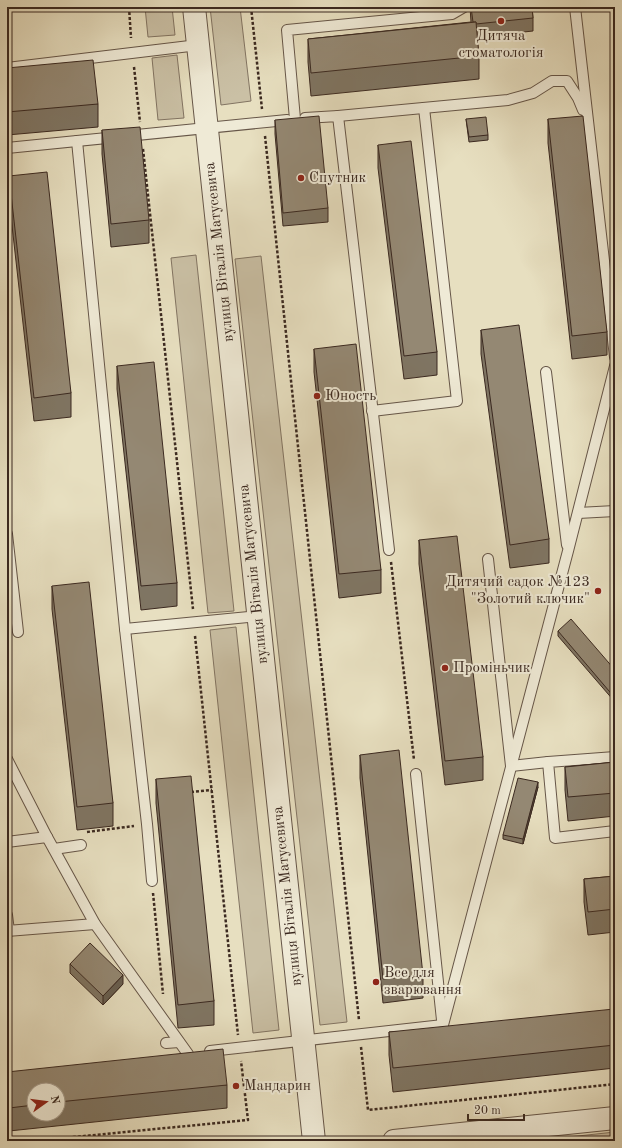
<svg xmlns="http://www.w3.org/2000/svg" width="622" height="1148" font-family="'Old Standard TT',serif">
	<rect width="100%" height="100%" fill="#e7dfc0"/>
	<filter id="stains"><feTurbulence type="fractalNoise" baseFrequency=".005" numOctaves="4"/><feColorMatrix values="0 0 0 0 .2 0 0 0 0 .09 0 0 0 0 .02 0 0 0 .5 -.17"/></filter>
	<radialGradient id="worn" r=".72"><stop offset=".6" stop-color="#630" stop-opacity="0"/><stop offset="1" stop-color="#630" stop-opacity=".3"/></radialGradient>
	<g fill="#cac0a5" stroke="#827462">
		<path d="M145 7H172L175 35 148 37Z"/>
		<path d="M210 7H240L251 101 221 105Z"/>
		<path d="M177 55 184 118 158 120 152 58Z"/>
		<path d="M196 255 234 611 208 613 171 258Z"/>
		<path d="M261 256 347 1022 320 1025 235 259Z"/>
		<path d="M236 627 279 1030 253 1033 210 630Z"/>
		<path d="M615 1132V1141H531Z"/>
	</g>
	<g fill="none" stroke-linecap="round" stroke-linejoin="round">
		<defs>
			<g id="service">
				<path d="M575 7 615 357"/>
				<path d="M7 68 198 45"/>
				<path d="M338 116 508 100 533 93 552 81H567L578 98 583 110"/>
				<path d="M305 118 338 116 389 550"/>
				<path d="M295 119 287 30 452 14 464 7"/>
				<path d="M77 141 125 629 147 824 152 881"/>
				<path d="M7 148 287 120"/>
				<path d="M546 372 567 545"/>
				<path d="M372 411 457 401 424 108"/>
				<path d="M578 513 615 511"/>
				<path d="M7 534 18 632"/>
				<path d="M488 559 511 766 548 762"/>
				<path d="M125 629 259 616"/>
				<path d="M615 757 548 762 555 838 615 831"/>
				<path d="M7 759 47 837 95 924 188 1054"/>
				<path d="M416 774 442 1020"/>
				<path d="M7 842 47 837"/>
				<path d="M54 849 81 845"/>
				<path d="M7 915 9 931"/>
				<path d="M7 931 95 924"/>
				<path d="M443 1025 568 551 615 366"/>
				<path d="M166 1043 179 1042"/>
				<path d="M210 1051 443 1025"/>
			</g>
			<g id="tertiary">
				<path d="M194 7 314 1141"/>
				<path d="M394 1141 615 1118"/>
			</g>
		</defs>
		<use href="#service" stroke="#665648" stroke-width="12"/>
		<use href="#tertiary" stroke="#665648" stroke-width="24"/>
		<g stroke="#3b2920" stroke-width="2.5" stroke-dasharray="3 2" stroke-linecap="butt">
			<path d="M129 7 131 38"/>
			<path d="M251 7 262 109"/>
			<path d="M134 67 140 122"/>
			<path d="M265 136 359 1020"/>
			<path d="M143 149 193 609"/>
			<path d="M391 562 414 760"/>
			<path d="M195 636 238 1035"/>
			<path d="M191 792 212 790"/>
			<path d="M87 832 134 826"/>
			<path d="M153 893 163 994"/>
			<path d="M361 1047 368 1110 615 1084"/>
			<path d="M33 1141 248 1120 241 1061"/>
		</g>
		<use href="#service" stroke="#efead6" stroke-width="10"/>
		<use href="#tertiary" stroke="#efead6" stroke-width="22"/>
	</g>
	<g fill="#7f7563" stroke="#3b2920" fill-rule="evenodd">
		<path d="M470 7H532L533 18V31L477 37 479 56V79L311 96 308 62V39L471 22Z"/>
		<path d="M7 68 98 104V127L7 135Z"/>
		<path d="M466 119 488 135V140L469 142Z"/>
		<path d="M548 119 607 332V355L572 359 548 143Z"/>
		<path d="M275 120 328 208V222L283 226 275 134Z"/>
		<path d="M102 130 149 220V243L111 247 102 154Z"/>
		<path d="M378 145 437 352V375L404 379 378 168Z"/>
		<path d="M9 176 71 393V417L34 421 9 199Z"/>
		<path d="M481 330 549 539V563L510 568 481 354Z"/>
		<path d="M314 349 381 570V593L339 598 314 372Z"/>
		<path d="M117 366 177 583V606L141 610 117 389Z"/>
		<path d="M419 540 483 757V780L445 785 419 564Z"/>
		<path d="M52 586 113 803V826L77 830 52 609Z"/>
		<path d="M558 631 615 670V702L558 636Z"/>
		<path d="M360 755 423 975V998L383 1003 360 778Z"/>
		<path d="M615 762V816L568 821 565 790V767Z"/>
		<path d="M156 779 214 1001V1025L178 1028 156 803Z"/>
		<path d="M538 787 523 844 503 839V835Z"/>
		<path d="M615 876V932L588 935 584 902V879Z"/>
		<path d="M70 964 123 984 103 1005 70 973Z"/>
		<path d="M615 1023V1068L393 1092 389 1055V1032Z"/>
		<path d="M7 1072 227 1085V1108L9 1131 7 1111ZM34 1090H58V1114H34Z"/>
	</g>
	<g fill="#685f50" stroke="#3b2920">
		<path d="M538 782V787L523 844V839Z"/>
		<path d="M123 975V984L103 1005V996Z"/>
	</g>
	<g fill="#948873" stroke="#3b2920">
		<path d="M471 7H532L533 18 476 24V22H473Z"/>
		<path d="M476 22 479 56 311 73 308 39Z"/>
		<path d="M93 60 98 104 7 112V68Z"/>
		<path d="M319 116 328 208 283 213 275 120Z"/>
		<path d="M583 116 607 332 572 336 548 119Z"/>
		<path d="M486 117 488 135 469 137 466 119Z"/>
		<path d="M140 127 149 220 111 224 102 130Z"/>
		<path d="M411 141 437 352 404 356 378 145Z"/>
		<path d="M47 172 71 393 34 398 9 176Z"/>
		<path d="M519 325 549 539 510 545 481 330Z"/>
		<path d="M356 344 381 570 339 574 314 349Z"/>
		<path d="M154 362 177 583 141 586 117 366Z"/>
		<path d="M457 536 483 757 445 761 419 540Z"/>
		<path d="M89 582 113 803 77 807 52 586Z"/>
		<path d="M571 619 615 670V698L558 631Z"/>
		<path d="M399 750 423 975 383 979 360 755Z"/>
		<path d="M615 762V793L568 797 565 767Z"/>
		<path d="M191 776 214 1001 178 1005 156 779Z"/>
		<path d="M518 778 538 782 523 839 503 835Z"/>
		<path d="M615 876V909L588 912 584 879Z"/>
		<path d="M90 943 123 975 103 996 70 964Z"/>
		<path d="M614 1009 615 1023V1045L393 1068 389 1032Z"/>
		<path d="M223 1049 227 1085 58 1102V1090H34V1105L9 1108 7 1088V1072Z"/>
	</g>
	<g fill="#8f2418" stroke="#efead6" stroke-width="1.5">
		<circle cx="501" cy="21" r="4"/>
		<circle cx="301" cy="178" r="4"/>
		<circle cx="317" cy="396" r="4"/>
		<circle cx="598" cy="591" r="4"/>
		<circle cx="445" cy="668" r="4"/>
		<circle cx="376" cy="982" r="4"/>
		<circle cx="236" cy="1086" r="4"/>
	</g>
	<g text-anchor="middle" dominant-baseline="central" stroke-width="4" stroke-linejoin="round" paint-order="stroke">
		<g font-size="15" fill="#3b2920" stroke="#efead6" text-anchor="start">
			<text x="501" y="36" text-anchor="middle">Дитяча<tspan x="501" dy="17">стоматологія</tspan></text>
			<text x="309" y="178">Спутник</text>
			<text x="325" y="396">Юность</text>
			<text x="590" y="582" text-anchor="end">Дитячий садок №123<tspan x="590" dy="17">"Золотий ключик"</tspan></text>
			<text x="453" y="668">Проміньчик</text>
			<text x="384" y="973">Все для<tspan x="384" dy="17">зварювання</tspan></text>
			<text x="244" y="1086">Мандарин</text>
		</g>
		<g font-size="15" fill="#3b2920" stroke="#efead6">
			<text transform="translate(220 252) rotate(-96)">вулиця Віталія Матусевича</text>
			<text transform="translate(254 574) rotate(-96)">вулиця Віталія Матусевича</text>
			<text transform="translate(288 896) rotate(-96)">вулиця Віталія Матусевича</text>
		</g>
	</g>
	<rect width="622" height="1148" fill="none" stroke="#e7dfc0" stroke-width="24"/>
	<rect x="8" y="8" width="606" height="1132" fill="none" stroke="#3b2920" stroke-width="2"/>
	<rect x="12" y="12" width="598" height="1124" fill="none" stroke="#3b2920"/>
	<g transform="translate(46 1102) rotate(76)"><circle r="19" fill="#efead6" stroke="#a79d8d"/>
	<path d="M0-3L7 15L0 10L-7 15Z" fill="#8f2418"/>
	<text y="-6" font-size="11" font-weight="bold" text-anchor="middle" fill="#3b2920">N</text>
	</g>
	<path d="M468 1114v6h56v-6" fill="none" stroke="#3b2920" stroke-width="2"/>
	<text x="474" y="1114" font-size="12" fill="#3b2920" stroke="#efead6" stroke-width="3" paint-order="stroke">20 m</text>
	<rect width="100%" height="100%" filter="url(#stains)"/>
	<rect width="100%" height="100%" fill="url(#worn)"/>
</svg>
